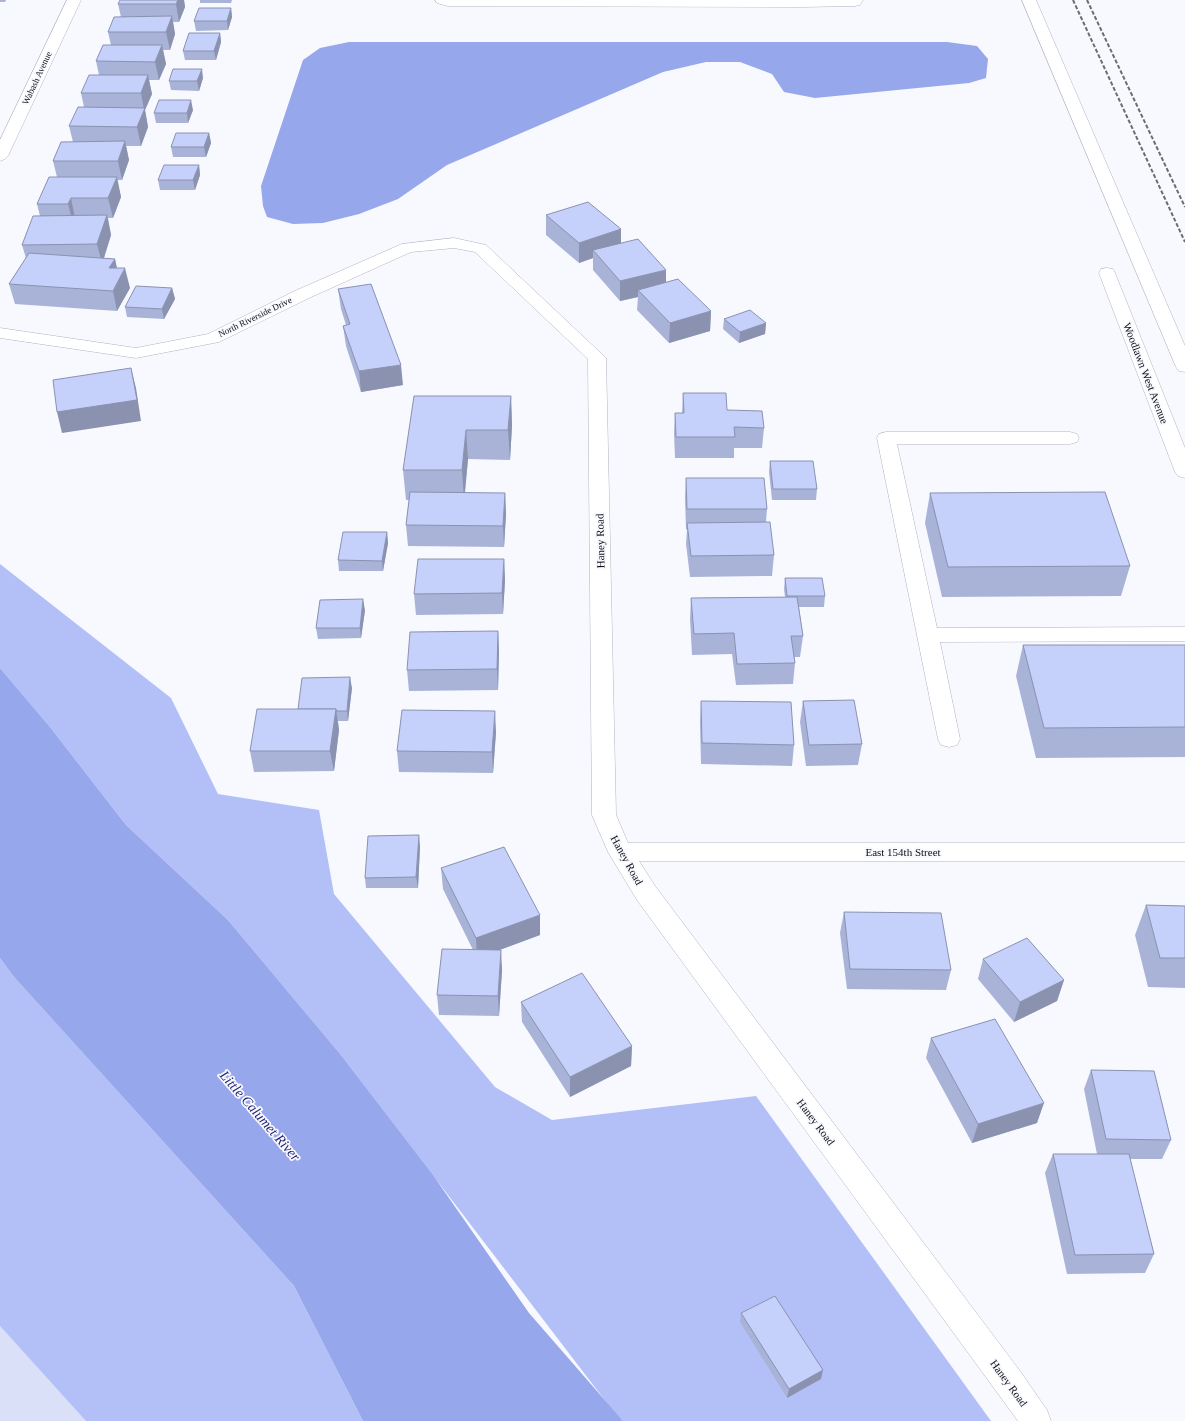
<svg xmlns="http://www.w3.org/2000/svg" width="1185" height="1421" font-family="'Times New Roman',serif">
	<rect width="100%" height="100%" fill="#f8f9ff"/>
	<path fill="#dae0f8" d="M0 1326 74 1407 86 1421H0Z"/>
	<g fill="#b3c0f8">
		<path d="M0 564 171 698 218 794 319 810 334 894 495 1087 552 1120 756 1096 991 1421H623L610 1407 341 1055 228 920 126 825 50 727 0 668Z"/>
		<path d="M0 958 14 977 294 1286 363 1421H86L0 1326Z"/>
	</g>
	<g fill="#97a7eb">
		<path d="M349 42H947L977 46 988 59 986 78 969 83 815 98 784 92 772 74 740 62H706L663 72 447 165 398 199 359 214 323 223 293 224 267 217 263 206 261 186 303 60 320 48Z"/>
		<path d="M0 668 50 727 126 825 228 920 341 1055 433 1175 529 1313 623 1421H363L294 1286 14 977 0 958Z"/>
	</g>
	<g fill="none" stroke-linecap="round" stroke-linejoin="round">
		<defs>
			<g id="service">
				<path d="M435 0H863L860 5 855 6 802 7 448 6 437 3Z"/>
				<path d="M1022 0H1036L1185 346V372L1179 371 1176 367Z"/>
				<path d="M886 432H1070L1077 434 1079 438 1077 442 1070 444H897L937 628 1185 627V641L940 642 960 739 957 745 949 747 941 745 938 739 877 438 879 434Z"/>
			</g>
			<g id="minor">
				<path d="M67 0H81L8 156 5 159 0 161V140Z"/>
				<path d="M454 238 486 245 606 358 616 815 628 843H1185V861H639L655 886 1020 1371 1047 1410 1051 1421H1018L637 900 608 852 592 815 588 359 475 252 454 248 411 252 309 298 219 342 136 358 0 338V328L136 348 208 334 297 290 402 244Z"/>
				<path d="M1107 268 1113 269 1115 273 1185 448V478L1178 476 1175 472 1099 273 1101 269Z"/>
			</g>
		</defs>
		<use href="#service" stroke="#b0b3c1" stroke-width="1"/>
		<use href="#minor" stroke="#b0b3c1" stroke-width="1"/>
		<use href="#service" fill="#fff" fill-rule="evenodd"/>
		<use href="#minor" fill="#fff" fill-rule="evenodd"/>
		<g stroke="#6c6d72" stroke-width="2" stroke-dasharray="4 2" stroke-linecap="butt">
			<path d="M1073 0 1185 242"/>
			<path d="M1087 0 1185 207"/>
		</g>
	</g>
	<g fill="#a9b3d8">
		<path d="M0 0H6L5 2H0Z"/>
		<path d="M184 0 185 7 179 22H173L175 34 170 50H163L166 64 159 80H149L152 94 145 110 148 127 141 146H126L129 160 122 180H117L121 197 113 218H108L111 235 104 258 115 259 117 268 130 288 117 311 15 304 9 284 26 258 22 245 40 216 37 204 57 177 53 161 73 142 69 126 84 107 81 93 99 75 96 61 111 45 108 32 121 17 118 4Z"/>
		<path d="M200 0H232L231 3H200Z"/>
		<path d="M231 8 232 17 228 30 196 31 194 21Z"/>
		<path d="M220 33 221 42 216 60H185L183 51Z"/>
		<path d="M203 78 199 91 171 90 169 81Z"/>
		<path d="M193 110 188 123H156L154 113Z"/>
		<path d="M209 133 211 143 206 157H173L171 147Z"/>
		<path d="M199 165 200 175 195 190H160L158 180Z"/>
		<path d="M546 215 621 243 666 282 711 311 710 331 669 343 637 310 638 297 620 301 593 270V258L579 263 546 235Z"/>
		<path d="M172 288 175 299 164 319 127 317 125 307Z"/>
		<path d="M338 289 403 385 361 392 346 346 343 326 346 325 341 309Z"/>
		<path d="M724 319 766 323 765 334 739 343 723 329Z"/>
		<path d="M683 393 727 410 764 428 762 448H734V458H675L674 433 675 413H682Z"/>
		<path d="M511 396 512 426 510 460 468 459 465 493H505L506 514 504 547 408 546 406 525 409 500H406L403 470Z"/>
		<path d="M770 461 817 489 816 500H772L769 472Z"/>
		<path d="M686 478 767 509 766 522 774 555 772 576 690 577 686 544 687 530 686 529 685 498Z"/>
		<path d="M930 493 1130 566 1121 596 942 597 925 523Z"/>
		<path d="M387 532 388 543 383 571H339L338 560Z"/>
		<path d="M504 559 505 580 503 614 416 615 414 594Z"/>
		<path d="M785 578 825 596 824 607H799L803 636 800 657H794L795 663 793 684 736 685 732 654 692 655 690 619 691 598 785 597 784 589Z"/>
		<path d="M365 610 361 638 318 639 316 628Z"/>
		<path d="M498 631 499 652 498 690 409 691 407 670Z"/>
		<path d="M1023 645H1185V757L1036 758 1016 676Z"/>
		<path d="M352 688 348 721H338L339 730 334 771 254 772 250 751Z"/>
		<path d="M701 701 794 745 792 766 701 764 700 722Z"/>
		<path d="M803 701 862 744 858 765 806 766 800 722Z"/>
		<path d="M496 732 493 773 399 772 397 751Z"/>
		<path d="M420 846 418 888H366L365 878Z"/>
		<path d="M441 868 540 935 500 950 502 970 499 1016 439 1015 437 995 473 950 443 889Z"/>
		<path d="M1146 905 1185 906V988L1148 987 1135 935Z"/>
		<path d="M844 912 951 970 946 990 847 989 840 933Z"/>
		<path d="M983 959 1064 980 1057 1001 1014 1022 978 979Z"/>
		<path d="M521 1002 632 1046 631 1066 570 1097 522 1022Z"/>
		<path d="M931 1038 1037 1123 972 1143 926 1058Z"/>
		<path d="M1091 1070 1171 1140 1162 1159H1130L1154 1254 1145 1273 1067 1274 1045 1173 1053 1154H1097L1084 1089Z"/>
		<path d="M741 1313 821 1379 787 1398 740 1322Z"/>
	</g>
	<g fill="#8a92b0">
		<path d="M178 0H184L185 7 179 22 176 4Z"/>
		<path d="M231 8 232 17 228 30 227 21Z"/>
		<path d="M172 16 175 34 170 50 166 32Z"/>
		<path d="M220 33 221 42 216 60 214 51Z"/>
		<path d="M162 45 166 64 159 80 155 62Z"/>
		<path d="M202 69 203 78 199 91 197 81Z"/>
		<path d="M148 75 152 94 145 110 148 127 141 146 137 127 144 110 141 93Z"/>
		<path d="M191 100 193 110 188 123 187 113Z"/>
		<path d="M209 133 211 143 206 157 204 147Z"/>
		<path d="M125 141 129 160 122 180 118 161Z"/>
		<path d="M199 165 200 175 195 190 193 180Z"/>
		<path d="M117 177 121 197 113 218 108 198Z"/>
		<path d="M71 198 75 218 73 223 68 204Z"/>
		<path d="M107 215 111 235 102 264 97 244Z"/>
		<path d="M621 229V249L593 250V258L579 263V243Z"/>
		<path d="M115 259 119 279 109 268Z"/>
		<path d="M125 268 130 288 117 311 113 291Z"/>
		<path d="M666 270V290H638V297L620 301V281Z"/>
		<path d="M172 288 175 299 164 319 162 309Z"/>
		<path d="M711 311 710 331 669 343 670 323Z"/>
		<path d="M766 323 765 334 739 343 740 332Z"/>
		<path d="M401 365 403 385 361 392 359 371Z"/>
		<path d="M131 368 136 388 141 421 62 433 57 412Z"/>
		<path d="M511 396 512 426 510 460 508 430Z"/>
		<path d="M466 430 468 459 464 500 462 470Z"/>
		<path d="M505 493 506 514 504 547 503 526Z"/>
		<path d="M387 532 388 543 383 571 382 561Z"/>
		<path d="M504 559 505 580 503 614 502 593Z"/>
		<path d="M363 599 365 610 361 638 360 628Z"/>
		<path d="M498 631 499 652 498 690 497 669Z"/>
		<path d="M350 677 352 688 348 721 347 711Z"/>
		<path d="M336 709 339 730 334 771 330 751Z"/>
		<path d="M495 711 496 732 493 773 492 752Z"/>
		<path d="M419 835 420 846 418 888 416 877Z"/>
		<path d="M540 915V935L477 958 476 938Z"/>
		<path d="M501 950 502 970 499 1016 498 996Z"/>
		<path d="M1064 980 1057 1001 1014 1022 1020 1002Z"/>
		<path d="M632 1046 631 1066 570 1097V1077Z"/>
		<path d="M1044 1103 1037 1123 972 1143 978 1124Z"/>
		<path d="M823 1370 821 1379 787 1398 789 1389Z"/>
	</g>
	<g fill="#c5d0fb" stroke="#8a92b0">
		<path d="M120 0H178L176 4H118Z"/>
		<path d="M199 8H231L227 21H194Z"/>
		<path d="M172 16 166 32H108L114 17Z"/>
		<path d="M189 33H220L214 51H183Z"/>
		<path d="M103 45H162L155 62 96 61Z"/>
		<path d="M173 69H202L197 81H169Z"/>
		<path d="M89 75H148L141 93H81Z"/>
		<path d="M159 100H191L187 113H154Z"/>
		<path d="M78 107 145 108 137 127 69 126Z"/>
		<path d="M176 133H209L204 147H171Z"/>
		<path d="M125 141 118 161H53L61 142Z"/>
		<path d="M164 165H199L193 180H158Z"/>
		<path d="M49 177H117L108 198H71L68 204H37Z"/>
		<path d="M588 202 621 229 579 243 546 215Z"/>
		<path d="M107 215 97 244 22 245 33 216Z"/>
		<path d="M638 239 666 270 620 281 593 250Z"/>
		<path d="M29 253 115 259 109 268H125L113 291 9 284Z"/>
		<path d="M678 279 711 311 670 323 638 290Z"/>
		<path d="M371 284 401 365 359 371 343 326 350 324 338 289Z"/>
		<path d="M136 286 172 288 162 309 125 307Z"/>
		<path d="M750 310 766 323 740 332 724 319Z"/>
		<path d="M131 368 137 400 57 412 53 380Z"/>
		<path d="M683 393H726L727 410 762 411 764 428 734 427 735 437H676L675 413H684Z"/>
		<path d="M414 396H511L508 430H466L462 470H403Z"/>
		<path d="M770 461H813L817 489H773Z"/>
		<path d="M686 478H764L767 509H687Z"/>
		<path d="M410 492 505 493 503 526 406 525Z"/>
		<path d="M1105 492 1130 566 948 567 930 493Z"/>
		<path d="M770 522 774 555 691 556 687 523Z"/>
		<path d="M343 532H387L382 561 338 560Z"/>
		<path d="M418 559H504L502 593 414 594Z"/>
		<path d="M785 578H822L825 596H787Z"/>
		<path d="M797 597 803 636H791L795 663 737 664 734 633 694 634 691 598Z"/>
		<path d="M363 599 360 628H316L320 600Z"/>
		<path d="M498 631 497 669 407 670 410 632Z"/>
		<path d="M1023 645H1185V727L1044 728Z"/>
		<path d="M350 677 347 711H336V709H298L302 678Z"/>
		<path d="M854 700 862 744 809 745 803 701Z"/>
		<path d="M701 701 791 702 794 745 702 743Z"/>
		<path d="M257 709H336L330 751H250Z"/>
		<path d="M402 710 495 711 492 752 397 751Z"/>
		<path d="M419 835 416 877 365 878 368 836Z"/>
		<path d="M504 847 540 915 476 938 441 868Z"/>
		<path d="M1146 905 1185 906V958H1160Z"/>
		<path d="M844 912 941 913 951 970 850 969Z"/>
		<path d="M1027 938 1064 980 1020 1002 983 959Z"/>
		<path d="M442 949 501 950 498 996 437 995Z"/>
		<path d="M582 973 632 1046 570 1077 521 1002Z"/>
		<path d="M995 1019 1044 1103 978 1124 931 1038Z"/>
		<path d="M1091 1070 1154 1071 1171 1140 1106 1139Z"/>
		<path d="M1053 1154H1129L1154 1254 1075 1255Z"/>
		<path d="M775 1296 823 1370 789 1389 741 1313Z"/>
	</g>
	<g text-anchor="middle" dominant-baseline="central" stroke-width="3.5" stroke-linejoin="round" paint-order="stroke">
		<g font-size="9" fill="#0f1014" stroke="#f8f9ff">
			<text transform="translate(37 78) rotate(-65)">Wabash Avenue</text>
			<text transform="translate(255 317) rotate(-26)">North Riverside Drive</text>
		</g>
		<g font-size="11" fill="#0f1014" stroke="#f8f9ff">
			<text transform="translate(1146 373) rotate(69)">Woodlawn West Avenue</text>
			<text transform="translate(600 541) rotate(-91)">Haney Road</text>
			<text x="903" y="852">East 154th Street</text>
			<text transform="translate(627 860) rotate(61)">Haney Road</text>
			<text transform="translate(816 1122) rotate(53)">Haney Road</text>
			<text transform="translate(1009 1383) rotate(54)">Haney Road</text>
		</g>
		<g font-size="14" font-style="italic" fill="#212472" stroke="#f8f9ff">
			<text transform="translate(260 1116) rotate(49)">Little Calumet River</text>
		</g>
	</g>
</svg>
